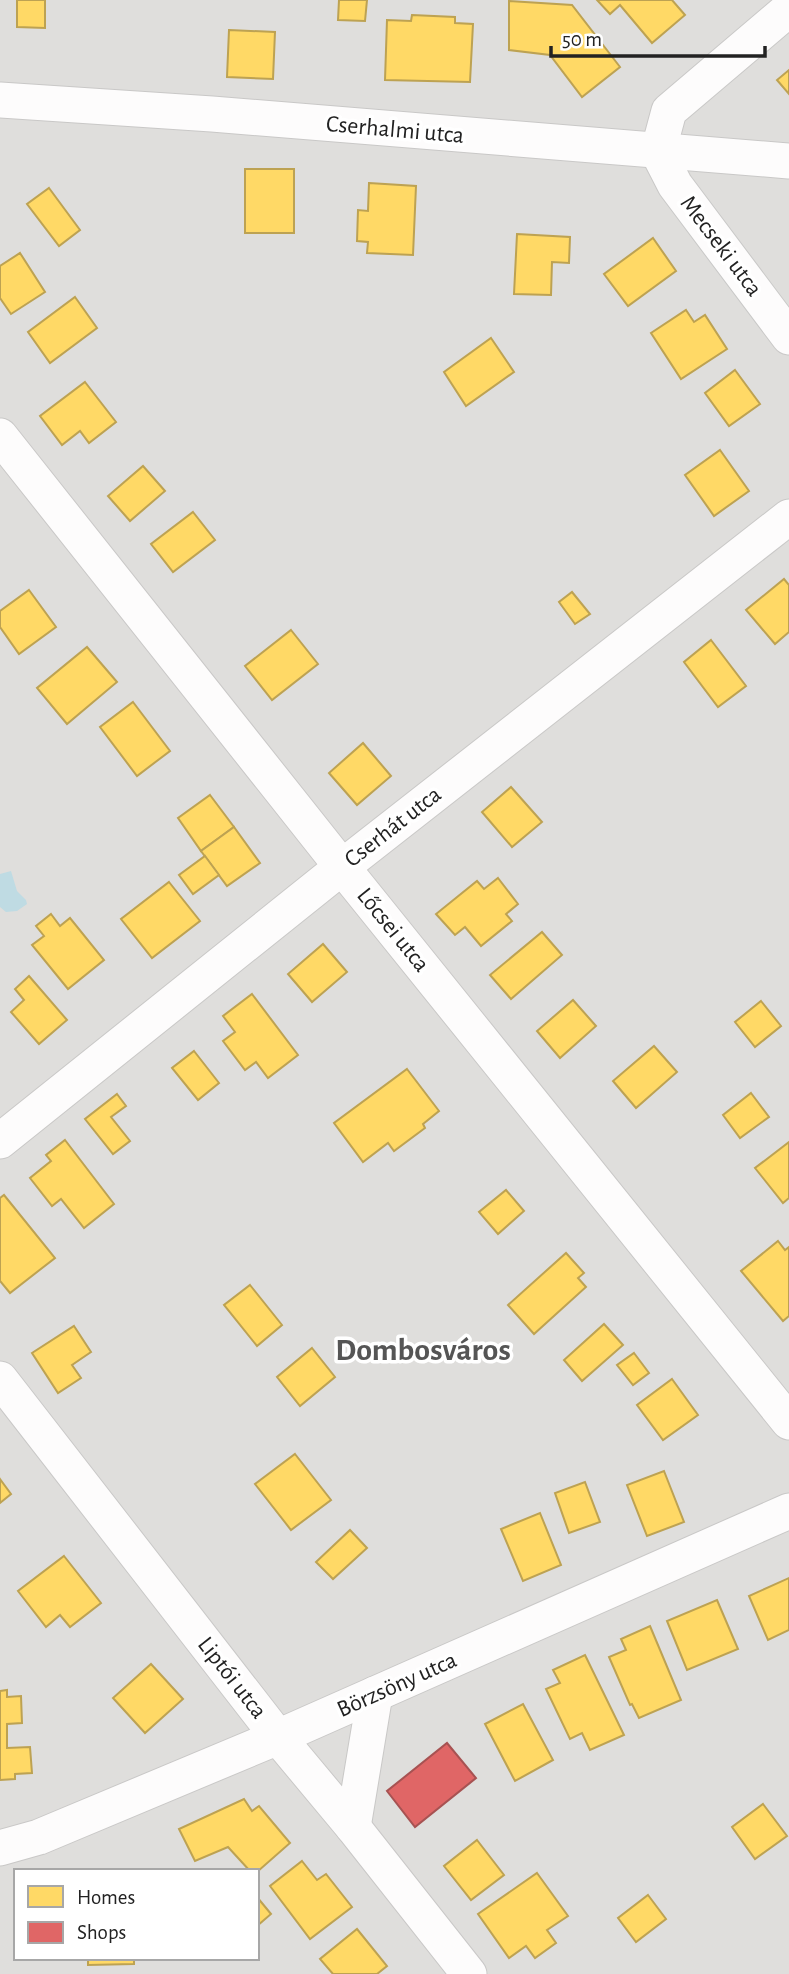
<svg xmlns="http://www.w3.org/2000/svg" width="789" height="1974" font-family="'Alegreya Sans',sans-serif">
	<rect width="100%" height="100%" fill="#f0eeeb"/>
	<path fill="#dfdedc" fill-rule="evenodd" d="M0 0H789V1974H0ZM16 1871H257V1958H16Z"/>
	<path fill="#bfdbe3" d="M11 871 17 891 26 900 27 904 17 911 6 912 0 907V874Z"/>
	<g fill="#ffd966" stroke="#bda252" stroke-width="2">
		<path d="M17 0H45V28L17 27Z"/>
		<path d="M339 0H367L365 21 338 20Z"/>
		<path d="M597 0H672L685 15 652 43 620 5 610 14Z"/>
		<path d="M509 1 572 5 620 67 582 97 550 55 509 50Z"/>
		<path d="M412 15 455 17V23L473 24 470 82 385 80 387 20 411 21Z"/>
		<path d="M229 30 275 32 273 79 227 77Z"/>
		<path d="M789 70V94L777 80Z"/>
		<rect x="245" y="169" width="49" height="64"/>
		<path d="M369 183 416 186 413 255 367 253 368 242 357 241 358 210 368 211Z"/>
		<path d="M49 188 80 230 59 246 27 204Z"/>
		<path d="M517 234 570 237 569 263 552 262 551 295 514 294Z"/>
		<path d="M653 238 676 271 628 306 604 274Z"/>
		<path d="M20 253 45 292 11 314 0 298V266Z"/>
		<path d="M75 297 97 328 50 363 28 332Z"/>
		<path d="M686 310 694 322 705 315 727 349 681 379 651 333Z"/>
		<path d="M491 338 514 372 466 406 444 372Z"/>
		<path d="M735 370 760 404 729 426 705 393Z"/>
		<path d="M85 382 116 422 89 443 80 431 62 445 40 416Z"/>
		<path d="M720 450 749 491 714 516 685 475Z"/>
		<path d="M143 466 165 491 130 521 108 496Z"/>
		<path d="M193 512 215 540 173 572 151 544Z"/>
		<path d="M784 579 789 585V632L775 644 746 610Z"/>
		<path d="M29 590 56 627 19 654 0 627V611Z"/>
		<path d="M572 592 590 614 575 624 559 602Z"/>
		<path d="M291 630 318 664 272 700 245 666Z"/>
		<path d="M711 640 746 686 718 707 684 662Z"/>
		<path d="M87 647 117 682 67 724 37 688Z"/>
		<path d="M133 702 170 751 137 776 100 727Z"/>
		<path d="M363 743 391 776 357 805 329 773Z"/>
		<path d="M511 787 542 822 512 847 482 812Z"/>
		<path d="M210 795 234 827 201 851 178 818Z"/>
		<path d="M234 827 260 863 227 886 201 851Z"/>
		<path d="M205 856 219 875 193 894 179 875Z"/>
		<path d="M498 878 518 904 506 914 512 921 481 946 465 927 455 935 436 914 477 881 484 889Z"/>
		<path d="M169 882 200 921 152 958 121 919Z"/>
		<path d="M51 914 60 926 70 918 104 960 68 989 32 945 44 936 36 926Z"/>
		<path d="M542 932 562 955 511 999 490 975Z"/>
		<path d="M323 944 347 972 312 1002 288 974Z"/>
		<path d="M29 976 67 1020 39 1044 11 1012 24 1000 15 989Z"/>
		<path d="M252 994 298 1055 268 1078 256 1062 245 1070 223 1041 235 1032 223 1016Z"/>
		<path d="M573 1000 596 1026 560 1058 537 1031Z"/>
		<path d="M761 1001 781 1026 755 1047 735 1022Z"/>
		<path d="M654 1046 677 1072 636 1108 613 1081Z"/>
		<path d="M194 1051 219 1083 198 1100 172 1068Z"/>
		<path d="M407 1069 439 1111 423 1124 425 1128 394 1151 388 1143 363 1162 334 1123Z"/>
		<path d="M751 1093 769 1117 740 1138 723 1115Z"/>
		<path d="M117 1094 126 1106 111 1117 130 1141 113 1154 85 1119Z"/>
		<path d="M65 1140 114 1204 84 1228 61 1199 52 1206 30 1178 51 1161 46 1155Z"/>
		<path d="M789 1142V1198L783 1203 755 1168Z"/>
		<path d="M506 1190 524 1211 498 1234 479 1212Z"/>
		<path d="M4 1195 55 1258 10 1293 0 1281V1198Z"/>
		<path d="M778 1241 785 1250 789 1247V1316L783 1321 741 1271Z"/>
		<path d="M566 1253 584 1273 578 1278 586 1287 534 1334 508 1305Z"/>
		<path d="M250 1285 282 1325 257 1346 224 1305Z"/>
		<path d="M604 1324 623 1345 582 1381 564 1360Z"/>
		<path d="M74 1326 91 1352 72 1365 81 1378 58 1393 32 1353Z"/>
		<path d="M312 1348 335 1377 300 1406 277 1377Z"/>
		<path d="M634 1353 649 1373 633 1385 617 1365Z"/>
		<path d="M672 1379 698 1415 663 1440 637 1405Z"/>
		<path d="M295 1454 331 1500 291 1530 255 1484Z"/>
		<path d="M664 1471 684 1522 647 1536 627 1485Z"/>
		<path d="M0 1479 11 1494 0 1503Z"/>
		<path d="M585 1482 600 1522 569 1533 555 1493Z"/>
		<path d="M540 1513 561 1565 523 1581 501 1529Z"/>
		<path d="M350 1530 367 1548 333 1579 316 1562Z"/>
		<path d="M64 1556 101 1603 70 1627 60 1615 46 1627 18 1591Z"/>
		<path d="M789 1578V1630L768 1640 749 1596Z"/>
		<path d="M717 1600 738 1649 687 1670 667 1621Z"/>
		<path d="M650 1626 681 1700 639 1718 632 1704 630 1705 609 1657 626 1650 621 1639Z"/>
		<path d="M585 1655 624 1735 590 1750 582 1733 570 1739 546 1689 560 1683 553 1670Z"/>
		<path d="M151 1664 183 1699 145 1733 113 1698Z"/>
		<path d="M7 1690V1697L21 1696 22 1723 7 1724V1748L30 1747 32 1773 15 1774V1779L0 1780V1691Z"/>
		<path d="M523 1704 553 1760 515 1781 485 1724Z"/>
		<path d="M244 1799 252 1811 259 1806 290 1843 257 1872 250 1871 228 1847 195 1861 179 1829Z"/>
		<path d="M763 1804 787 1836 755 1859 732 1827Z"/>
		<path d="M477 1840 504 1875 471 1900 444 1866Z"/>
		<path d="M302 1861 317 1880 326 1874 352 1907 310 1939 270 1886Z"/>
		<path d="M537 1873 568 1916 547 1930 556 1943 535 1958 526 1946 509 1958 478 1914Z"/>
		<path d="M648 1895 666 1919 636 1942 618 1918Z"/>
		<path d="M257 1897 271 1914 257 1926Z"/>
		<path d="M357 1929 387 1966 377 1974H333L320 1959Z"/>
		<path d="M88 1958H134V1964L88 1965Z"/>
	</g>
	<path fill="#e06666" stroke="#a75252" stroke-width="2" d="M447 1743 476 1778 415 1827 387 1791Z"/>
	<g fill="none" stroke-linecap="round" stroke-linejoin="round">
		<defs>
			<g id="minor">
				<path d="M789 9 669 111 658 152 675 185 789 337"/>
				<path d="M0 100 212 114 789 161"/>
				<path d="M0 436 342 867 789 1422"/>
				<path d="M0 1141 342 867 789 517"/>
				<path d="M0 1379 278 1737 353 1827 469 1974"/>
				<path d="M353 1827 375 1694"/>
				<path d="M0 1848 39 1837 278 1737 789 1511"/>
			</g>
		</defs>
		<use href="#minor" stroke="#c9c8c7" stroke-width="37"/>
		<use href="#minor" stroke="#fdfcfc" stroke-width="35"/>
	</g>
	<g text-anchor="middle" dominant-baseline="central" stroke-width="7" stroke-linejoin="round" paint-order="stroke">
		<g font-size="24" fill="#222" stroke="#fff">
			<text transform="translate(395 130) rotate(5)">Cserhalmi utca</text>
			<text transform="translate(721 246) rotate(53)">Mecseki utca</text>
			<text transform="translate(393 827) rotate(-38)">Cserhát utca</text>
			<text transform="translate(393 930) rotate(51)">Lőcsei utca</text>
			<text transform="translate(232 1678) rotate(52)">Liptói utca</text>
			<text transform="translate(397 1685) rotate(-24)">Börzsöny utca</text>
		</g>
		<g font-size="32" font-weight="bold" fill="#555" stroke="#fff">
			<text x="423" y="1350">Dombosváros</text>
		</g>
	</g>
	<rect x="14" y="1869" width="245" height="91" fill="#ffffff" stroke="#a7a7a7" stroke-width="2"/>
	<rect x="28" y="1886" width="35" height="21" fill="#ffd966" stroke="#a7a7a7" stroke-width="2"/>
	<text x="77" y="1904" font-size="21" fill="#222222">Homes</text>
	<rect x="28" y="1922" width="35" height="21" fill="#e06666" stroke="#a7a7a7" stroke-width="2"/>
	<text x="77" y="1939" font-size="21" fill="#222222">Shops</text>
	<path d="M551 46v10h214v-10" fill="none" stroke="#222222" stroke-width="3.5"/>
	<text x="562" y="46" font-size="21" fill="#222222" stroke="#ffffff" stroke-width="5" paint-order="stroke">50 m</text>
</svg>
